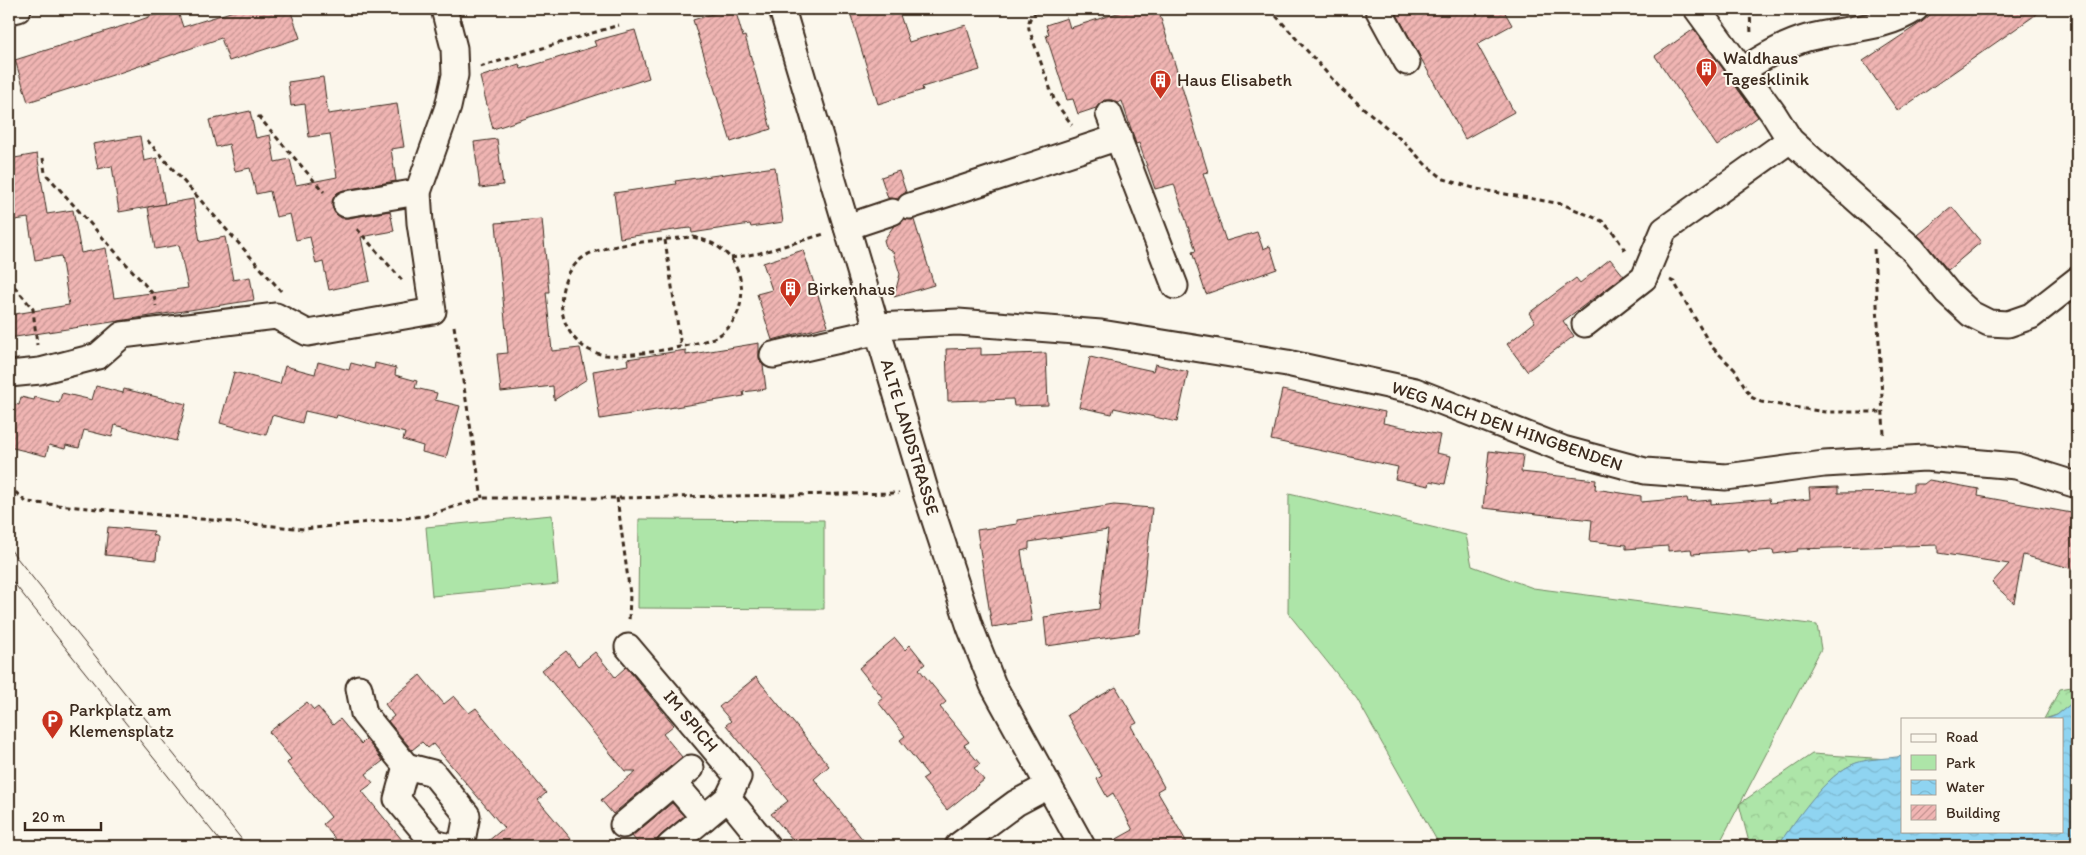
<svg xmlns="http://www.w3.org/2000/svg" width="2086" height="855" font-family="Itim,sans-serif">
	<defs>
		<pattern id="forest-crowns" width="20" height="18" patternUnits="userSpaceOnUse" patternTransform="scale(1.25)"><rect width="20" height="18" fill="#ade5a8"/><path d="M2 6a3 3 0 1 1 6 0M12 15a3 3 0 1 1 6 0" fill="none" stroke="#96c590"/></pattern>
		<pattern id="water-waves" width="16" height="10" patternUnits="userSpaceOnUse" patternTransform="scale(1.25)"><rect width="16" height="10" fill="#8fd4f1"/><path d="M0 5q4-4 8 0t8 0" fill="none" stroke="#7cb6ce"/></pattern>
		<pattern id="building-hatch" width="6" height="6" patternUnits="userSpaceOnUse" patternTransform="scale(1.25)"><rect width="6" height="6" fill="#f0b5b3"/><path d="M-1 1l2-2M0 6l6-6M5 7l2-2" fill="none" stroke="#c49391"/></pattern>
	</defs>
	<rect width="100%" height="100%" fill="#fbf7ec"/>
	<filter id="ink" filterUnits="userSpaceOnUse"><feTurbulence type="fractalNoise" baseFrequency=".02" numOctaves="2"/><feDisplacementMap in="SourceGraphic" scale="10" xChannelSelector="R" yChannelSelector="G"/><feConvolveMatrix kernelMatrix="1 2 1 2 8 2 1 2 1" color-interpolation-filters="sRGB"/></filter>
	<g filter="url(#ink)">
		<g fill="#ade5a8" stroke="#748863">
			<path d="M1289 494 1466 535 1472 566 1533 588 1817 625 1821 649 1718 846H1440L1357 699 1288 613Z"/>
			<path d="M552 515 558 584 432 596 426 527Z"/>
			<path d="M639 519 824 520V609L638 608Z"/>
		</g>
		<g fill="url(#forest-crowns)" stroke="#748863">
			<path d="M2077 686V699L2057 715 2044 719 2060 689Z"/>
			<path d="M1812 754 1888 759C1878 760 1867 760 1857 763 1828 771 1796 822 1777 846H1750L1739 804Z"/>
		</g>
		<path fill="url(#water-waves)" stroke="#6d909d" d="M2077 699V846H1777C1797 820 1825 774 1856 763 1870 758 1888 759 1902 756V831H2062V719H2047L2057 715Z"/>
		<g fill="url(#building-hatch)" stroke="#3b2a1e">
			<path d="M171 9H177L183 27 240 9H290L300 38 229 61 221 38 116 74 28 102 15 60 129 24Z"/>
			<path d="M728 9H735L743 37 745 36 771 129 731 142 693 20Z"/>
			<path d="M849 9H898L909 42 966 25 980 70 922 87 923 90 878 104Z"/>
			<path d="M1130 9H1158L1208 172 1203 173 1226 241 1257 232 1263 249 1270 246 1277 269 1206 294 1192 252 1196 251 1174 184 1155 189 1139 143 1136 144 1122 101 1118 103 1112 100H1104L1096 108 1078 114 1073 99 1067 100 1046 35 1049 34 1046 25 1067 18 1070 28Z"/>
			<path d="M1394 9H1503L1512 25 1477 44 1514 112 1465 139Z"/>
			<path d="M1937 9H2044L1898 111 1863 61 1922 22Z"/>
			<path d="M1694 29 1758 117 1717 146 1655 56Z"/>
			<path d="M635 30 649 78 493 129 480 77 519 64 521 69 577 52 596 46 594 41Z"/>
			<path d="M323 77 328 114 397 104 404 147 391 149 396 181 344 190 337 193 333 199 332 206 335 213 341 218H348L390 211 394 231 361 237 370 281 329 290 323 262 316 264 310 237 296 240 290 214 276 217 270 191 256 194 250 168 235 171 229 144 216 147 209 120 250 111 256 138 270 135 275 162 290 159 296 185 337 177 330 134 309 137 305 104 291 106 288 82Z"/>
			<path d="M140 136 144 161 157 158 165 204 119 212 112 166 98 169 93 144Z"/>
			<path d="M497 139 503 185 480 188 474 142Z"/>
			<path d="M37 154 47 214 73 210 81 253 106 248 114 298 188 288 179 245 155 249 148 207 193 199 200 242 225 237 233 280 250 277 254 300 9 338V315L69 305 61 256 35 260 28 218 9 221V159Z"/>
			<path d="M775 167 783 222 751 227 750 224 692 233 691 228 681 229 620 238 614 193 676 184 675 181Z"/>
			<path d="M899 171 906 192 898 199 888 198 881 177Z"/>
			<path d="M1952 207 1981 242 1948 270 1918 235Z"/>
			<path d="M542 219 549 292H546L552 351 580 348 587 379 554 400 553 386 501 392 497 354 508 353 496 223Z"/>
			<path d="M904 219 914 220 934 285 894 297 900 274 893 252 886 247 884 240 893 227 902 222Z"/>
			<path d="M803 250 828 326 772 340 757 294 772 290 763 263Z"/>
			<path d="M1610 259 1624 276 1563 321 1574 336 1527 371 1507 344 1535 322 1529 313 1576 278 1580 283Z"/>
			<path d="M759 343V358L763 365 766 389 743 392 744 396 600 419 593 371 628 365 627 359 686 350V355Z"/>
			<path d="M981 348V355L1046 353 1048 405 1014 406 1013 399 948 401 946 349Z"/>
			<path d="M1090 357 1153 371 1155 364 1188 372 1177 422 1114 408 1112 414 1079 407Z"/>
			<path d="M318 362 349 370 351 363 374 369 375 363 396 368 395 375 417 381 415 388 437 393 435 400 460 406 446 458 422 452 423 446 403 440 405 433 337 415 336 418 305 411 302 423 272 415 266 435 220 423 234 372 280 384 285 366 315 374Z"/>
			<path d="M96 386 123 393 124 389 186 404 176 441 115 425 112 437 84 430 79 448 66 445 65 449 49 445 46 456 9 447V403L19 405 21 397 34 400 35 397 59 403 62 393 92 400Z"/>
			<path d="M1282 390 1385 412 1383 423 1440 435 1436 453 1451 456 1445 484 1430 481 1429 486 1395 479 1398 467 1271 440Z"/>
			<path d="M1489 451 1523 455 1521 472 1596 480 1595 489 1641 496V502L1687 498 1688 502 1711 500V504L1769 499 1770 503 1810 499 1809 488 1838 487V493L1913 492V484H1924L1929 480 1979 489 1978 496 2077 514V570L2023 555 2014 603 1992 583 2009 564 1938 553V545L1797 549 1798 551 1774 554 1773 550 1748 552V550L1692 554 1691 549 1668 551V546L1626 549V545L1590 541 1592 520 1483 508Z"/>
			<path d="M1114 505 1152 508 1139 633 1047 646 1044 617 1099 609 1108 530 1029 542V549L1021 551 1032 621 992 627 977 530 1017 524V520Z"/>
			<path d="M108 527 154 531 152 535 158 537 156 560 105 555Z"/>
			<path d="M895 638 905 650 910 645 925 664 919 669 946 702 940 707 969 742 964 745 980 764 974 768 984 780 947 810 922 779 928 775 900 740 905 736 878 702 883 698 859 668Z"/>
			<path d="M566 651 578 666 595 652 615 677 626 667 674 725 663 734 682 757 613 814 601 800 636 771H625L542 670Z"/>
			<path d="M420 675 444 704 454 696 469 713 476 708 546 793 538 800 577 846H482L504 828 433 744 428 748 422 742 412 750 388 721 394 716 385 704Z"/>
			<path d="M756 677 829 766 814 779 868 846H798L771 814 788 801 726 725 731 721 719 707Z"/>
			<path d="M1116 687 1137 723 1131 726 1164 787 1157 791 1189 846H1104L1133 830 1113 793 1107 797 1097 779 1102 776 1067 715Z"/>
			<path d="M307 702 314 710 318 707 333 725 340 719 361 744 366 739 383 761 366 774 373 783 362 791 407 846H341L323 824 331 817 287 763 291 759 269 732Z"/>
			<path d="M672 803 684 816 661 835 651 846H640L632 836Z"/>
		</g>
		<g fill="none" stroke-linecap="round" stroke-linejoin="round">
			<defs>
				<g id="minor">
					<path d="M782 9 926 493 970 627 993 685 1082 846"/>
					<path d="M1378 9 1407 62"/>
					<path d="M1697 9 1773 113 1790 140 1912 249 1947 292 1971 314 1989 323 2008 324 2031 316 2077 280"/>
					<path d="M9 11 18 9"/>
					<path d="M1741 71C1762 58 1783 45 1807 38 1843 28 1884 30 1915 9"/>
					<path d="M1109 114 1175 286"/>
					<path d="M346 204 418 192"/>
					<path d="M910 206 1119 137"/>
					<path d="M847 227 892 212"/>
					<path d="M1585 324 1644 278 1664 230 1790 140"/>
					<path d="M877 326 958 322 1101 333 1287 363 1415 391 1563 449 1645 471 1726 477 1824 464 1925 458 2016 466 2077 485"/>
					<path d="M773 355 879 331"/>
					<path d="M9 374 40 371 98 356 122 335 276 316 308 333 433 311 420 223 418 192 448 107 455 75 454 48 444 9"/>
					<path d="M628 647 738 777 728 798 767 846"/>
					<path d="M359 688 364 714 406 766"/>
					<path d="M674 783 704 818"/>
					<path d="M623 825 691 768"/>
					<path d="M446 846 434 843 397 799 406 766 433 773 467 815 461 846"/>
					<path d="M670 846 728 798"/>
					<path d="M958 846 1016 803 1048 786"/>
				</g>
			</defs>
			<use href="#minor" stroke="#3b2a1e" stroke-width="29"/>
			<g stroke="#3b2a1e" stroke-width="3" stroke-dasharray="5 4" stroke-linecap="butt">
				<path d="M1046 9C1035 12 1027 16 1029 29L1055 102 1072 125"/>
				<path d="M1270 9 1341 89 1405 143 1426 165 1444 179 1477 189 1562 204 1602 221 1613 232 1627 253"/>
				<path d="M1750 9 1751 35"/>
				<path d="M480 67 619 25"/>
				<path d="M258 116 324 192"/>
				<path d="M147 140 281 291"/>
				<path d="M43 158 45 173 154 295 156 306"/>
				<path d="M357 229 402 280"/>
				<path d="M693 237C703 240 713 242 721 249 748 269 749 314 721 334 704 346 627 357 606 355 557 349 546 282 585 256 604 244 668 239 693 237Z"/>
				<path d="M665 240 681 347"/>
				<path d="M1874 249 1884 435"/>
				<path d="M731 258 760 253 824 234"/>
				<path d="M9 280 33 309 37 345"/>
				<path d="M1670 280 1674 282 1711 346 1735 370 1751 397 1761 402 1825 412H1882"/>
				<path d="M454 326 482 498"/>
				<path d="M9 486 26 502 304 529 425 516 482 498H617L899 493"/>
				<path d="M617 498 630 594 629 622"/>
			</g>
			<use href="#minor" stroke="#fbf7ec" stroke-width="25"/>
			<g stroke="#3b2a1e" stroke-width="1">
				<path d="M9 548 247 846"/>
				<path d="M9 577 224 846"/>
			</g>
		</g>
	</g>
	<defs>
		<symbol id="building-pin" viewBox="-11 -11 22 30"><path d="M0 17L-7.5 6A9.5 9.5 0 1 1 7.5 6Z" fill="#c8321e" stroke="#fbf7ec"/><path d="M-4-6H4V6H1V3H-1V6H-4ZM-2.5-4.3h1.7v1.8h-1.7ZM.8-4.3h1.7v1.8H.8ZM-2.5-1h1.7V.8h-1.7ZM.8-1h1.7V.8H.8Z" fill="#fff"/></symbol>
		<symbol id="parking-pin" viewBox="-11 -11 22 30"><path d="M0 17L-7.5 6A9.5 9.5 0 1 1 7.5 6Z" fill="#c8321e" stroke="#fbf7ec"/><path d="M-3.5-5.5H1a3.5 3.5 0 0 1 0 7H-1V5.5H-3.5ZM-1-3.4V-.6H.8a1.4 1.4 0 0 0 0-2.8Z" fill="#fff"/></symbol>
	</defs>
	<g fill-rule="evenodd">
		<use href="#building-pin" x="1694" y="56" width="25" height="34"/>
		<use href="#building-pin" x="1148" y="68" width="25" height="34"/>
		<use href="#building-pin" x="778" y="276" width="25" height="34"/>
		<use href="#parking-pin" x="40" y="708" width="25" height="34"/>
	</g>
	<g text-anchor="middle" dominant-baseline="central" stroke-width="4" stroke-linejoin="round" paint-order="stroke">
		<g font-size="18" fill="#3b2a1e" stroke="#fbf7ec" text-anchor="start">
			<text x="1723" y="58">Waldhaus<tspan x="1723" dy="21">Tagesklinik</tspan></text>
			<text x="1177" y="80">Haus Elisabeth</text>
			<text x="807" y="289">Birkenhaus</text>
			<text x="69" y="710">Parkplatz am<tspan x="69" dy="21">Klemensplatz</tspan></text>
		</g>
		<g font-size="18" fill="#3b2a1e" stroke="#fbf7ec">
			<text transform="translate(1507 426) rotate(19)">WEG NACH DEN HINGBENDEN</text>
			<text transform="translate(910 437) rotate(73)">ALTE LANDSTRASSE</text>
			<text transform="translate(691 721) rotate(50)">IM SPICH</text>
		</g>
	</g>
	<rect width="2086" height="855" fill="none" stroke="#fbf7ec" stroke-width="30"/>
	<rect x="15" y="15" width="2056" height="825" fill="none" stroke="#3b2a1e" stroke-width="2" filter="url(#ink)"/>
	<rect x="1901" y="718" width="162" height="115" fill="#fbf7ec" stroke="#aea59a"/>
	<rect x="1911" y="734" width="25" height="8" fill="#fbf7ec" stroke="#aea59a"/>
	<text x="1946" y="742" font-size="15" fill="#3b2a1e">Road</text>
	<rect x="1911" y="755" width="25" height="15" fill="#ade5a8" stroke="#aea59a"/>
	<text x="1946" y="768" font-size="15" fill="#3b2a1e">Park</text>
	<rect x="1911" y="780" width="25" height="15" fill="url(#water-waves)" stroke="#aea59a"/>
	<text x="1946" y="792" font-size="15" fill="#3b2a1e">Water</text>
	<rect x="1911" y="805" width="25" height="15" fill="url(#building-hatch)" stroke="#aea59a"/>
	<text x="1946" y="818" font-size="15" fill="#3b2a1e">Building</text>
	<path d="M25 822v8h76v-8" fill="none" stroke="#3b2a1e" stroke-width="2.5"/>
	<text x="32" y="822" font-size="15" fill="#3b2a1e" stroke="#fbf7ec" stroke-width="4" paint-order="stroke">20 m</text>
</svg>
